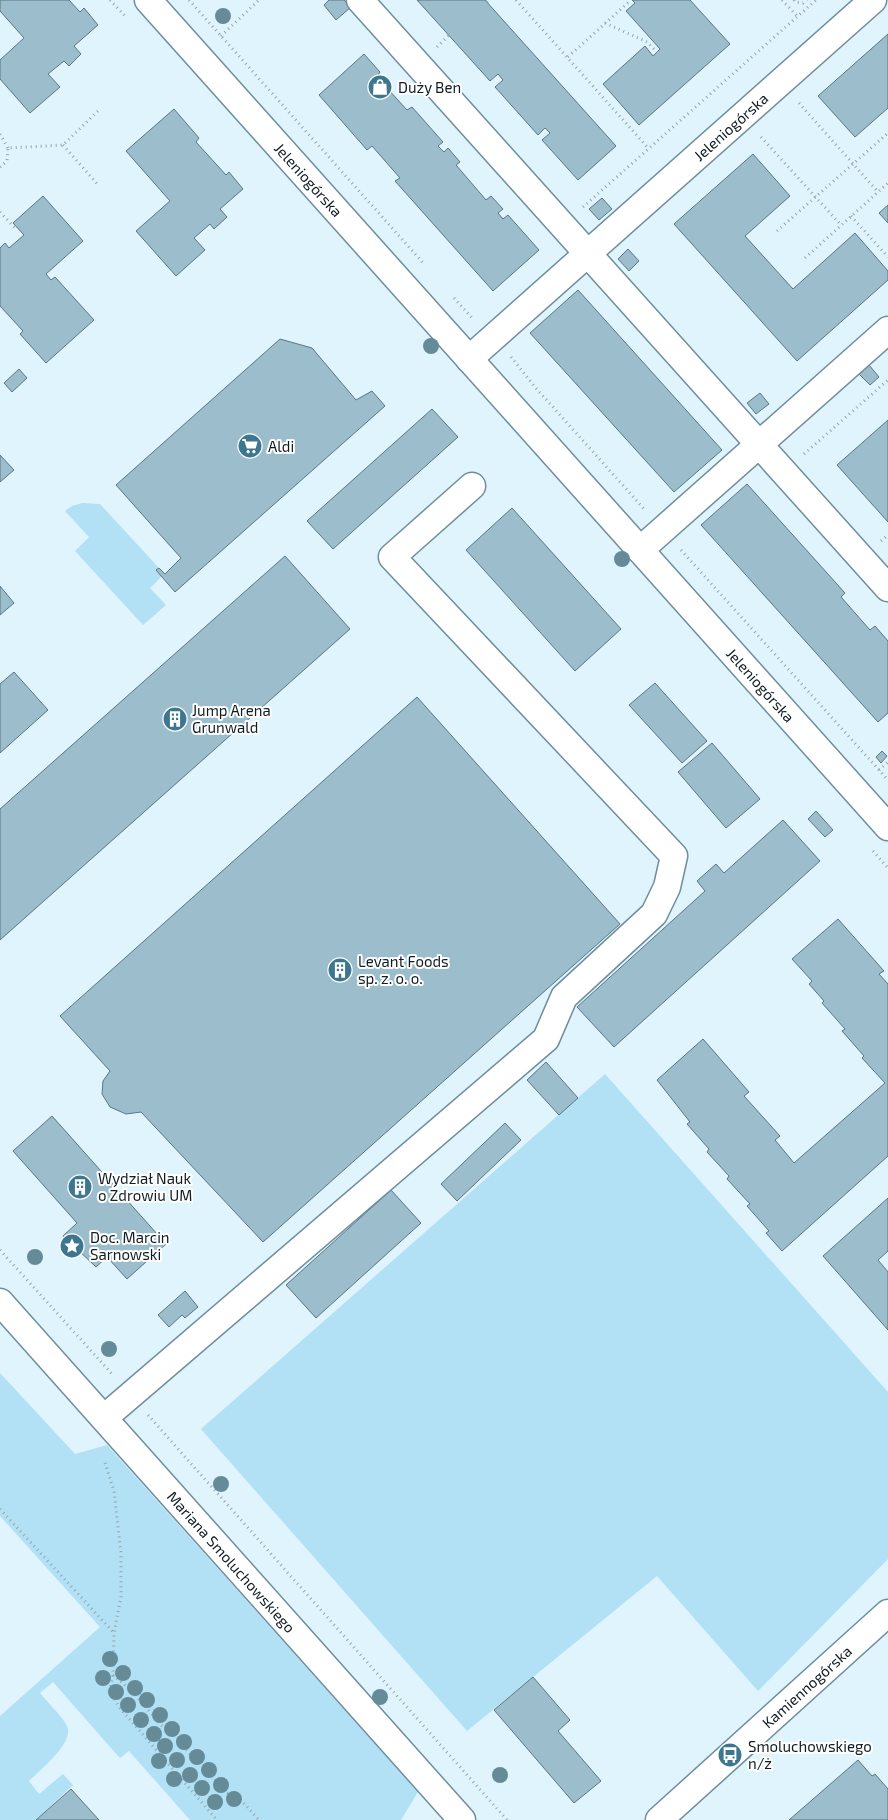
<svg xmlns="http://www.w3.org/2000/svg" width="888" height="1820" font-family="'Exo 2',sans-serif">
	<rect width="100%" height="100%" fill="#e0f4fd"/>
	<g fill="#b2e0f5">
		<path d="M82 503 100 504 159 568 156 570 162 576 150 588 166 605 143 625 75 551 89 537 65 511 72 506Z"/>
		<path d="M605 1074 888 1392V1559L758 1691 657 1576 467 1731 201 1429Z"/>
		<path d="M0 1373 75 1454 107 1445 418 1792 401 1820H190L129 1751 120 1758 118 1756 53 1682 40 1693C46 1701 64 1718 67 1726 75 1742 40 1770 29 1781L39 1794 63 1774 73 1785 36 1820H0V1716L100 1627 0 1516Z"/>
	</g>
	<g fill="#9cbdcb" stroke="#587684">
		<path d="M0 0H69L80 12 84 8 98 25 74 46 81 54 69 66 64 61 48 74 60 87 30 113 0 79V60L24 38 0 11Z"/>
		<path d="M329 0H344L351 7 336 20 324 5Z"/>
		<path d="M417 0H485L616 146 578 180 542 140 550 133 545 128 538 135 495 87 503 80 498 74 490 81Z"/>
		<path d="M632 0H690L730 44 639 125 603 84 645 46 653 56 660 49 626 11 635 3Z"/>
		<path d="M888 34V108L855 137 818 96Z"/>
		<path d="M364 54 380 72 377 77 407 110 412 107 443 142 438 146 444 152 448 148 460 162 456 165 486 200 491 196 503 209 498 213 503 219 508 215 539 250 493 291 395 181 400 178 372 146 367 150 319 95Z"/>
		<path d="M174 109 199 138 196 142 226 175 229 172 243 189 220 209 227 217 214 229 210 224 194 238 205 250 176 276 136 231 170 201 126 151Z"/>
		<path d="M753 154 790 196 745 236 793 289 855 233 888 271V280L797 361 674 224Z"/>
		<path d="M43 196 83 241 46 274 51 280 55 277 94 320 46 363 20 334 23 331 0 306V248L5 243 9 248 24 235 13 223Z"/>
		<path d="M602 198 612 209 599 220 589 209Z"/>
		<path d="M888 205V223L879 213Z"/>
		<path d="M628 249 639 261 629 271 618 259Z"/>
		<path d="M578 290 722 450 674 492 530 333Z"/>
		<path d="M280 339 312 348 356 400 372 391 385 406 175 592 156 570 159 568 165 574 181 558 116 485Z"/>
		<path d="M869 365 879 377 870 385 859 374Z"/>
		<path d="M19 369 27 378 12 392 4 383Z"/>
		<path d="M760 393 769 404 756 414 747 403Z"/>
		<path d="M432 409 458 437 333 549 307 521Z"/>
		<path d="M888 420V522L837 465Z"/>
		<path d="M0 455 14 470 0 482Z"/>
		<path d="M747 484 845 593 841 597 870 630 875 626 888 641V713L878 722 701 525Z"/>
		<path d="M512 508 621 629 575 671 466 550Z"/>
		<path d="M285 556 350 629 0 940V809Z"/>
		<path d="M0 586 14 603 0 615Z"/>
		<path d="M14 672 48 710 0 753V684Z"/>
		<path d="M655 683 707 741 682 763 629 705Z"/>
		<path d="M417 697 620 924 263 1242 141 1112 126 1114 110 1107 102 1094 103 1081 110 1071 60 1016Z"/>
		<path d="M712 743 760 799 726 828 678 772Z"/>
		<path d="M882 751 887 756 881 763 876 757Z"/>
		<path d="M816 811 833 830 825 837 808 819Z"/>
		<path d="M783 820 820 861 614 1047 577 1007 705 891 697 881 716 864 724 873Z"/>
		<path d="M838 919 884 971 879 974 888 984V1156L782 1251 766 1233 769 1231 747 1206 750 1204 727 1179 729 1176 707 1152 709 1149 687 1124 690 1122 657 1080 703 1039 749 1092 744 1096 780 1136 775 1140 794 1163 885 1083 862 1058 864 1056 842 1031 845 1029 822 1003 824 1001 809 984 812 981 792 959Z"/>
		<path d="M546 1062 578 1098 559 1115 527 1080Z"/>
		<path d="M52 1116 166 1244 127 1279 107 1257 96 1267 76 1248 75 1250 63 1236 77 1223 13 1151Z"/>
		<path d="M505 1123 521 1140 457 1201 441 1184Z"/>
		<path d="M391 1190 421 1223 316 1318 286 1285Z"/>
		<path d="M888 1198V1251L878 1260 888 1272V1330L823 1256Z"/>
		<path d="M185 1291 198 1307 185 1318 182 1315 169 1327 158 1315Z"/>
		<path d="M533 1677 570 1720 558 1731 601 1781 574 1803 494 1710Z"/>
		<path d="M858 1760 872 1776 875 1774 888 1789V1820H789Z"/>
		<path d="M71 1789 99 1820H36Z"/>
	</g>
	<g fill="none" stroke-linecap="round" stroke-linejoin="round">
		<defs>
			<g id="minor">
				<path id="s1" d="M148 0 888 827"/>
				<path d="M360 0 888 588"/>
				<path id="s2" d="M469 359 873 0"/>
				<path d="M640 550 888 330"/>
				<path id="s3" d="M0 1302 462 1820"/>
				<path d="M104 1418 546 1039 564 997 654 914 667 887 674 856 392 557 472 486"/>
				<path id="s4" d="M659 1820 888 1613"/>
			</g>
		</defs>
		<use href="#minor" stroke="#6f8e9c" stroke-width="29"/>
		<g stroke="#94a5ad" stroke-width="3" stroke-dasharray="1 4" stroke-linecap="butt">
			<path d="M110 0 125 16"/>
			<path d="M189 0 425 265"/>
			<path d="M516 0 649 149"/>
			<path d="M782 0 798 17"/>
			<path d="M794 0 795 2 803 3 807 0"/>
			<path d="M487 2 489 0"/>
			<path d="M605 23 647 42 657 52"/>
			<path d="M221 36 259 0"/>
			<path d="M437 47 449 35"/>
			<path d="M568 57 631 0"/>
			<path d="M799 103 878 192"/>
			<path d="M0 134 8 148"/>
			<path d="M761 137 841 225"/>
			<path d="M63 145 99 186"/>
			<path d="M0 167 7 161 8 148 63 145 100 109"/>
			<path d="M583 207 816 0"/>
			<path d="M0 212 16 229"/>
			<path d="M851 216 888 257"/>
			<path d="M777 231 888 133"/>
			<path d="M805 258 888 183"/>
			<path d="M454 298 473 319"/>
			<path d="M511 357 535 387 645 510"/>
			<path d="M804 454 888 380"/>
			<path d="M881 541 888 535"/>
			<path d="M681 550 888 780"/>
			<path d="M879 770 888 762"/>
			<path d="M873 851 888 868"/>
			<path d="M0 1250 112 1374"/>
			<path d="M148 1415 507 1820"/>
			<path d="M105 1463 114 1491 121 1553V1597L114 1633 113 1675 110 1691 119 1707 217 1820"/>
			<path d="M0 1509 114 1633"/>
			<path d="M113 1675 133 1692 161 1725 178 1739 194 1759 211 1765 218 1789 239 1798 259 1820"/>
		</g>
		<use href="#minor" stroke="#fff" stroke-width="26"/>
	</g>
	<g fill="#658b99">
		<circle cx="223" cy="16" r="8"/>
		<circle cx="431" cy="346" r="8"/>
		<circle cx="622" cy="559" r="8"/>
		<circle cx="35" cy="1257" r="8"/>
		<circle cx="109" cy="1349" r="8"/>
		<circle cx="221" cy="1484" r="8"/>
		<circle cx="110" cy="1659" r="8"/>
		<circle cx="123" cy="1673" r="8"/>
		<circle cx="103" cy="1678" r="8"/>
		<circle cx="135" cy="1688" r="8"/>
		<circle cx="116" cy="1692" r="8"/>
		<circle cx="380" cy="1697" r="8"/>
		<circle cx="147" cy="1700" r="8"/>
		<circle cx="128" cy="1705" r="8"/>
		<circle cx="160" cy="1715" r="8"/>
		<circle cx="141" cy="1720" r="8"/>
		<circle cx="172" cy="1729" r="8"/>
		<circle cx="154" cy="1734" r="8"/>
		<circle cx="184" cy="1742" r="8"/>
		<circle cx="165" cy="1746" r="8"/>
		<circle cx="197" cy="1757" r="8"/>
		<circle cx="177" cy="1760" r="8"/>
		<circle cx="159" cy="1761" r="8"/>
		<circle cx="209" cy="1770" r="8"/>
		<circle cx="190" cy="1775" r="8"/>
		<circle cx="500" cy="1775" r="8"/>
		<circle cx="174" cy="1779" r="8"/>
		<circle cx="221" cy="1785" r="8"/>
		<circle cx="202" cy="1788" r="8"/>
		<circle cx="234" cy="1799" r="8"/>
		<circle cx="215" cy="1802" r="8"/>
	</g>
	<defs>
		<symbol id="shop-disc" viewBox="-11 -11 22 22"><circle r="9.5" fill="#3c778f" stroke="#fff"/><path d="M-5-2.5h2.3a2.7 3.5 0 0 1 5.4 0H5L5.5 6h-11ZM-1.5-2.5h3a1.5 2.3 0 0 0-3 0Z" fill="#fff"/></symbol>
		<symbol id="supermarket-disc" viewBox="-11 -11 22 22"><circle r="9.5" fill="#3c778f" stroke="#fff"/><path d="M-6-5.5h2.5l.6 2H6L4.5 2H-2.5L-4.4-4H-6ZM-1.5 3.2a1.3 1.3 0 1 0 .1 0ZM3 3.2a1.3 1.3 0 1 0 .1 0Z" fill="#fff"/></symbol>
		<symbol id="building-disc" viewBox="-11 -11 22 22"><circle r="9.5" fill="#3c778f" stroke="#fff"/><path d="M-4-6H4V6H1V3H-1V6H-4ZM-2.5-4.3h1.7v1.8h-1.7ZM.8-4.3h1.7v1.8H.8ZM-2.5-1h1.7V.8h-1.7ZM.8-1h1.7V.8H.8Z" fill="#fff"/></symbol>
		<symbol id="sight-disc" viewBox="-11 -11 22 22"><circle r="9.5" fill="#3c778f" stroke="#fff"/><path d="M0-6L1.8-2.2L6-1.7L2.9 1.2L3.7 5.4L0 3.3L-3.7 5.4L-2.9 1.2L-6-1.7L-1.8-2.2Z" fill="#fff"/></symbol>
		<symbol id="bus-disc" viewBox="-11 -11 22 22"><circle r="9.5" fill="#3c778f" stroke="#fff"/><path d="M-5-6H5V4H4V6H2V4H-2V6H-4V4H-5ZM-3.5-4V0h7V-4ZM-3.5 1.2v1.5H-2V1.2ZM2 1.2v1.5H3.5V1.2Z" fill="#fff"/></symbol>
	</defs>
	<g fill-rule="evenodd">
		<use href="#shop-disc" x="366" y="73" width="28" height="28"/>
		<use href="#supermarket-disc" x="236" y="432" width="28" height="28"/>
		<use href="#building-disc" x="161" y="705" width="28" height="28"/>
		<use href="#building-disc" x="326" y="956" width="28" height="28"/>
		<use href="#building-disc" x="66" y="1173" width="28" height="28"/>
		<use href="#sight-disc" x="58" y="1232" width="28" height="28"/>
		<use href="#bus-disc" x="716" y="1741" width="28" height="28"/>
	</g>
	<g text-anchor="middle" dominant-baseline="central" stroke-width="4" stroke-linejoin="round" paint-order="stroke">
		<g font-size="15" fill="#101c22" stroke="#fff" text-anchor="start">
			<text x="398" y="87">Duży Ben</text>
			<text x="268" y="446">Aldi</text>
			<text x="192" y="710">Jump Arena<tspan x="192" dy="17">Grunwald</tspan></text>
			<text x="358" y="961">Levant Foods<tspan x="358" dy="17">sp. z. o. o.</tspan></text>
			<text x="98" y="1178">Wydział Nauk<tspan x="98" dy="17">o Zdrowiu UM</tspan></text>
			<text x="90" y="1237">Doc. Marcin<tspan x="90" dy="17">Sarnowski</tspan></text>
			<text x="748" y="1746">Smoluchowskiego<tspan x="748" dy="17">n/ż</tspan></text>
		</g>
		<g font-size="15" fill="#101c22" stroke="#fff">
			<text stroke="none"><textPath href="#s2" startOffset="350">Jeleniogórska</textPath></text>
			<text stroke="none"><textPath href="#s1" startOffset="241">Jeleniogórska</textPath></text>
			<text stroke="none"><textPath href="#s1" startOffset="919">Jeleniogórska</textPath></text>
			<text stroke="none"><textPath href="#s3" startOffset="348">Mariana Smoluchowskiego</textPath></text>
			<text stroke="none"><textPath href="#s4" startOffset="199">Kamiennogórska</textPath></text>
		</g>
	</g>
</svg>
